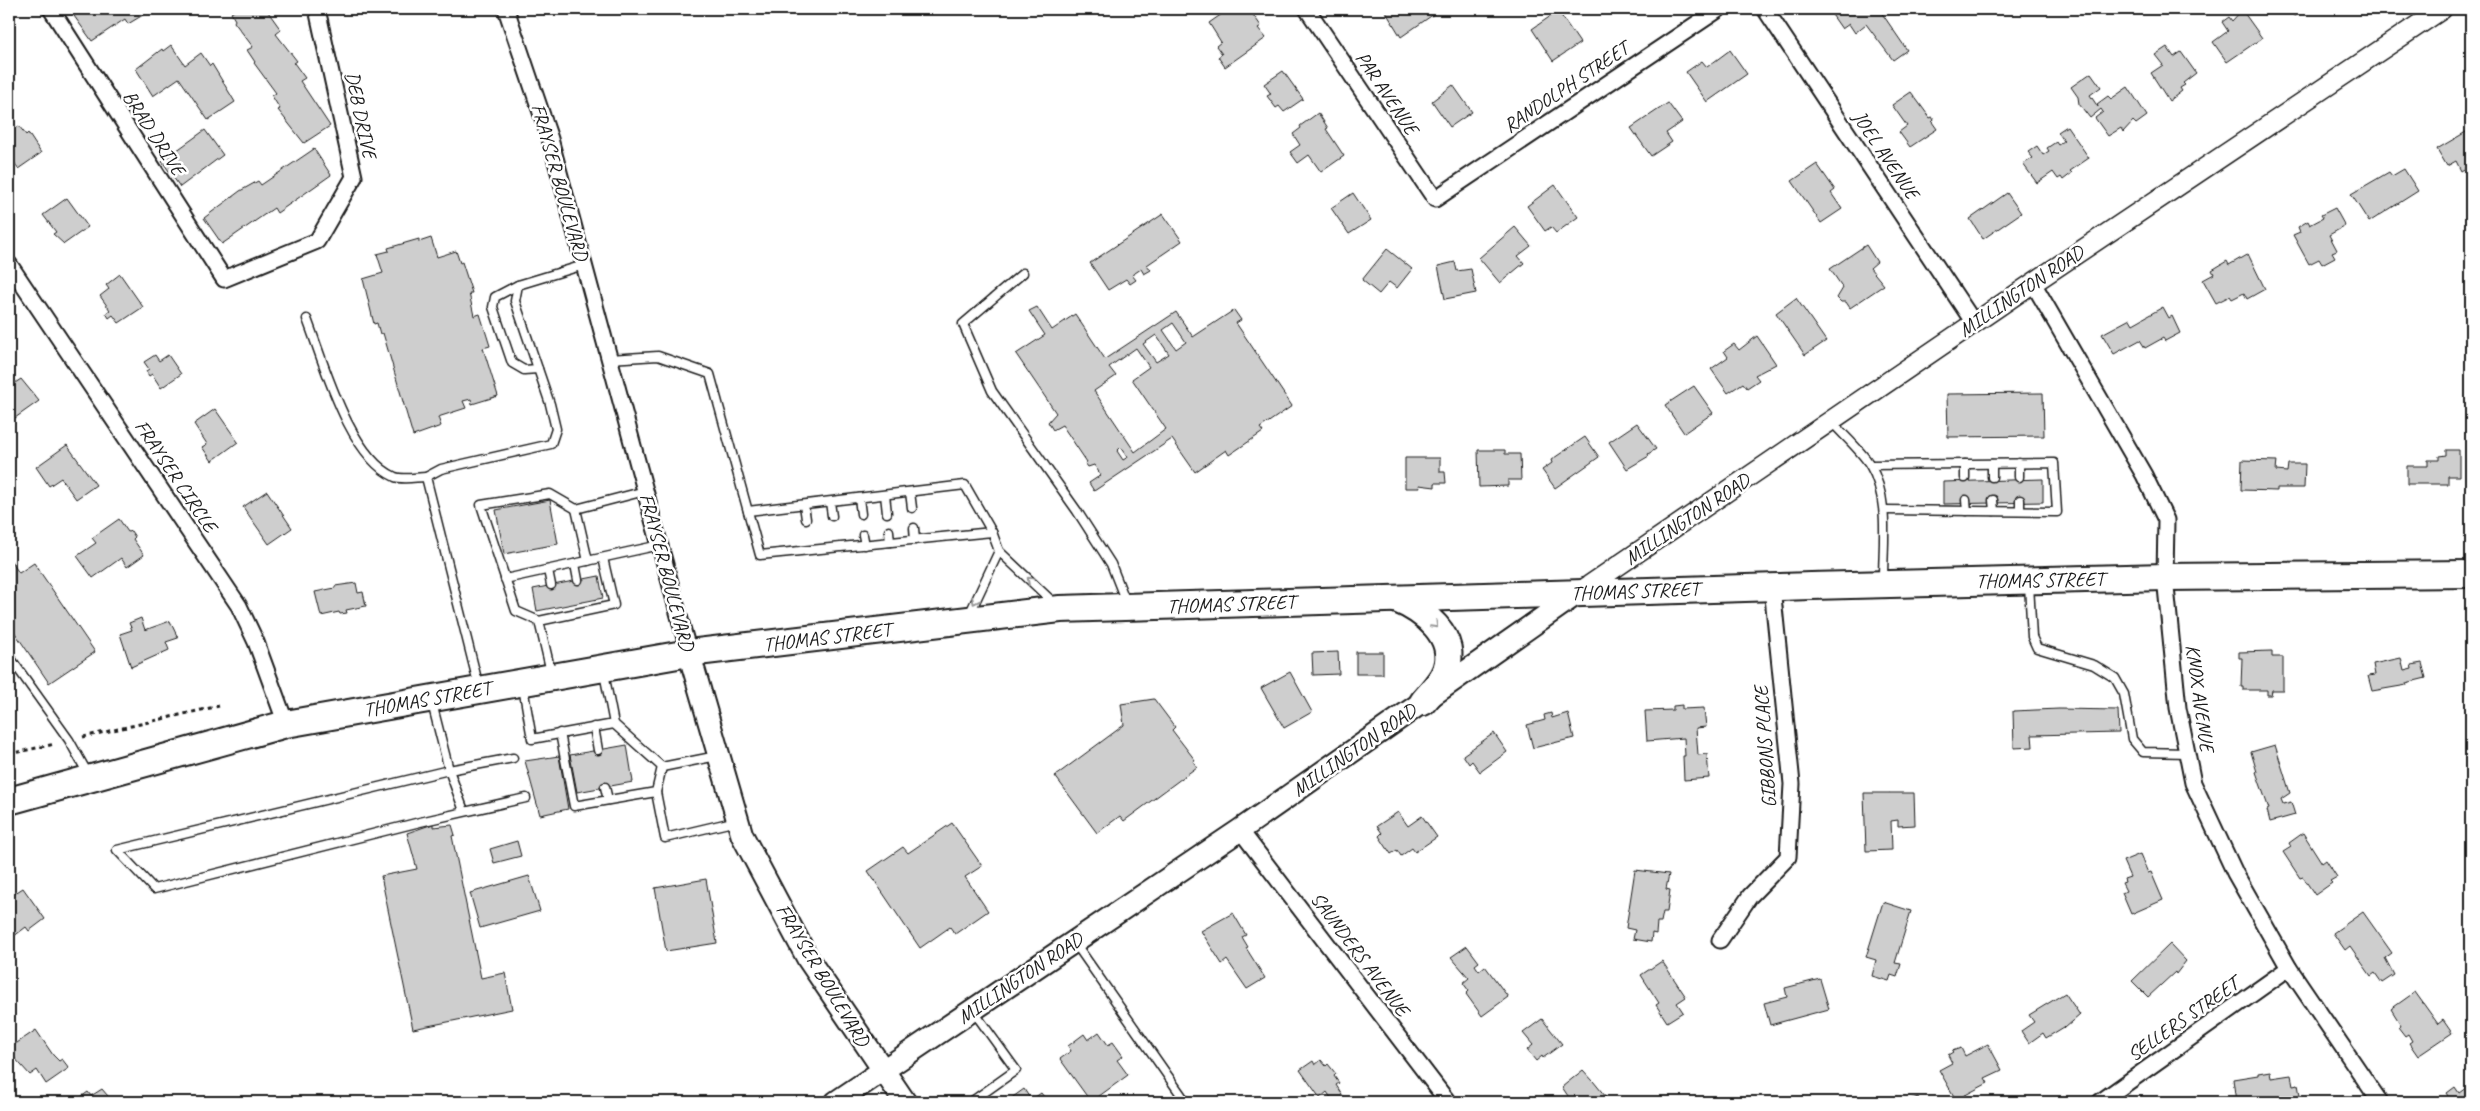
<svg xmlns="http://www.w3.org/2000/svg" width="2480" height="1111" font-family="Caveat,sans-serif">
	<rect width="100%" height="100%" fill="#fff"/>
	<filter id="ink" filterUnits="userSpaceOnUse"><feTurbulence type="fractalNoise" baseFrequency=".02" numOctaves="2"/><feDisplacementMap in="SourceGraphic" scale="10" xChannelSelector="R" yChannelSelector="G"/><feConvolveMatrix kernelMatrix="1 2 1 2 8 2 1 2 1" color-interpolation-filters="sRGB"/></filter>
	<g filter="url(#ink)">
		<g fill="#cecece" stroke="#1c1c1c" fill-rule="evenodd">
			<path d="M85 9H153L128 24 125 19 92 41 74 16Z"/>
			<path d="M233 9H266L281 30 276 34 297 61 294 63 305 78 300 81 330 126 304 143 278 110 280 109 272 96 276 93 254 63 255 62 247 50 253 47 234 22 235 20 231 13 234 11Z"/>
			<path d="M1229 9H1249L1261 26 1258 28 1266 38 1225 67 1218 57 1222 54 1216 46 1221 42 1209 23Z"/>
			<path d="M1384 9H1430L1434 14 1401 37Z"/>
			<path d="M1828 9H1871L1873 11 1879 9 1907 50 1893 60 1866 24 1855 33 1849 24 1842 29Z"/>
			<path d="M2287 9H2305L2294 16Z"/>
			<path d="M2242 10 2262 38 2227 62 2213 42 2228 31 2222 22 2229 17 2232 21Z"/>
			<path d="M1558 11 1580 43 1553 61 1532 29Z"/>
			<path d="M171 45 185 65 201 53 210 66 212 64 235 102 208 120 179 78 153 96 136 69 162 49 163 51Z"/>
			<path d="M2167 47 2174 57 2181 52 2196 73 2183 83 2185 85 2180 88 2182 91 2169 101 2151 73 2163 65 2155 55Z"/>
			<path d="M1730 50 1747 74 1707 102 1686 72 1702 61 1707 67Z"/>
			<path d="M1283 71 1303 99 1284 112 1279 106 1276 108 1267 96 1271 94 1264 84Z"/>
			<path d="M2091 73 2101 87 2090 95 2098 107 2097 104 2108 96 2111 99 2128 87 2147 116 2136 124 2133 121 2123 132 2121 128 2108 136 2095 118 2103 112 2101 109 2090 118 2079 104 2078 97 2071 87Z"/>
			<path d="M1453 85 1472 112 1450 127 1432 101Z"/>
			<path d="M1911 92 1930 118 1932 117 1934 120 1932 122 1937 129 1910 147 1899 132 1907 126 1892 105Z"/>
			<path d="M1668 103 1682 122 1666 133 1672 142 1651 156 1631 128Z"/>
			<path d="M1318 113 1328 128 1326 129 1344 156 1321 172 1309 155 1298 163 1290 152 1300 145 1293 134 1301 128 1300 126Z"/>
			<path d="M9 123 13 130 19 126 26 135 28 133 41 153 18 169 14 162 9 165Z"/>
			<path d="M2067 126 2089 158 2070 171 2072 173 2063 180 2061 177 2058 179 2053 172 2037 183 2023 164 2033 158 2028 152 2037 146 2043 155 2049 151 2047 148 2056 142 2058 145 2064 141 2058 132Z"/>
			<path d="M2471 129V165L2461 171 2456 161 2447 166 2437 149Z"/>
			<path d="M205 130 223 155 180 187 162 161Z"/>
			<path d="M314 149 331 175 277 213 274 208 222 244 204 218 240 191 258 181 261 185Z"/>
			<path d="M1817 164 1835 190 1831 193 1842 209 1821 223 1792 181Z"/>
			<path d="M2404 169 2418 191 2369 222 2351 194 2389 172 2392 176Z"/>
			<path d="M1555 185 1578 217 1556 233 1551 227 1545 231 1527 206Z"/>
			<path d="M1353 193 1371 220 1349 234 1331 208Z"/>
			<path d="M2007 193 2021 213 1983 239 1970 219Z"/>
			<path d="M67 198 88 227 64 244 53 234 56 232 43 215Z"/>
			<path d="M2335 208 2345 226 2329 235 2337 250 2332 252 2335 257 2322 264 2319 259 2309 264 2293 235 2300 232 2298 227 2308 221 2310 225 2323 218 2321 215Z"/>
			<path d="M1163 214 1182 241 1147 265 1151 270 1144 274 1141 269 1132 275 1136 280 1130 284 1126 279 1108 290 1090 263Z"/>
			<path d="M1515 227 1531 246 1518 256 1524 263 1500 283 1479 258Z"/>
			<path d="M431 238 437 257 456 251 460 263 462 262 472 293H469L474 316 480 314 490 346 483 348 498 396 472 404 471 399 463 401 466 408 438 417 441 426 413 436 383 333 380 334 377 323 374 324 363 279 383 273 377 254 389 251 388 248 419 239V242Z"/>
			<path d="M1866 245 1877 262 1870 268 1884 285 1850 308 1846 302H1841L1837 298 1843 288 1830 269Z"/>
			<path d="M1387 249 1412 269 1397 288 1389 282 1379 294 1362 280Z"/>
			<path d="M2248 254 2265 289 2247 299 2244 293 2232 299 2230 296 2216 303 2203 280 2214 274 2212 270 2227 261 2229 265Z"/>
			<path d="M1455 262 1457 271 1471 269 1476 293 1445 299 1438 266Z"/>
			<path d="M120 274 143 307 119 323 113 315 109 318 106 313 110 310 100 296 109 289 106 285Z"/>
			<path d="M1796 298 1826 341 1805 355 1776 313Z"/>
			<path d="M1037 307 1052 330 1075 314 1105 359 1176 312 1193 337 1234 310 1241 320 1236 323 1292 406 1260 428 1263 432 1229 455 1226 450 1195 472 1172 439 1094 491 1089 483 1101 475 1094 465 1088 467 1085 463 1087 462 1062 425 1053 430 1048 422 1056 413 1016 354 1045 335 1029 311ZM1173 323 1186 342 1176 349 1163 330ZM1156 335 1169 354 1156 362 1143 344ZM1136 348 1149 367 1132 379 1166 429 1135 452 1094 391 1116 376 1109 367ZM1121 447 1128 457 1123 460 1117 451Z"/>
			<path d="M2163 307 2169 318 2172 316 2180 333 2165 341 2163 338 2145 348 2140 340 2114 354 2102 334 2130 319 2133 324Z"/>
			<path d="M1757 336 1776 364 1755 375 1759 380 1747 388 1743 383 1728 393 1711 369 1728 357 1724 351 1734 344 1739 350Z"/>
			<path d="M155 355 159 361 168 355 181 374 161 388 152 374 149 376 146 371 149 369 144 362Z"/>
			<path d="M21 379 39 401 15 418 9 410V387Z"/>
			<path d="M1694 386 1713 413 1684 433 1665 405Z"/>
			<path d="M2043 393 2044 436 1948 437 1947 394Z"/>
			<path d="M215 409 238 442 212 461 202 447 207 444 194 424Z"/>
			<path d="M1637 423 1656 449 1648 454 1649 456 1627 469 1609 442Z"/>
			<path d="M1585 437 1599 457 1555 488 1542 470 1552 463 1551 460Z"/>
			<path d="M67 445 96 485 76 499 61 478 49 486 36 467Z"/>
			<path d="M1478 450H1505V454H1520L1521 480H1508V486L1479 487Z"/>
			<path d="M2446 450H2459V476H2448V484H2407V466H2428V460H2439V456L2446 455Z"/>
			<path d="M1405 458H1440V472H1445L1446 483H1435V487L1419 485 1420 488H1405Z"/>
			<path d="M2242 460 2277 461 2276 471 2287 472 2288 464H2305L2304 488H2277V491L2241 490Z"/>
			<path d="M2043 479V502L1943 504V482Z"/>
			<path d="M267 491 292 528 269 544 243 507Z"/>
			<path d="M550 500 558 544 504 554 496 510Z"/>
			<path d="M119 519 128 532 131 531 135 537 133 539 144 555 127 567 121 558 93 578 77 556 96 543 92 538Z"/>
			<path d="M9 558 19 573 34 563 95 652 49 683 9 624Z"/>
			<path d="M599 576 603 598 537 611 533 589Z"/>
			<path d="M356 583 358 593 363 592 366 606 346 610 347 613 340 614 339 612 321 616 315 592 335 588V586Z"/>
			<path d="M141 618 145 630 170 621 178 638 166 642 169 650 131 667 120 634 132 630 129 623Z"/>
			<path d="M2272 651V657H2283V690H2272L2271 695H2267V690H2243V687H2241L2242 658H2239V652Z"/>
			<path d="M1338 652 1339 674 1313 675 1312 653Z"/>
			<rect x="1356" y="652" width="27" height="22"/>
			<path d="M2401 658 2404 671 2412 669 2411 665 2422 663 2426 678 2406 683 2407 685 2372 691 2368 676 2375 675 2373 664Z"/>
			<path d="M1290 672 1312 712 1284 728 1261 688Z"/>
			<path d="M1154 699 1175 727 1172 730 1195 760 1193 761 1197 767 1124 821 1120 816 1097 833 1055 776 1124 725 1121 704Z"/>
			<path d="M1682 705V709L1704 708 1706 727 1696 728 1698 755 1707 754 1709 778 1684 780 1683 756H1685L1684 738 1647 741 1645 711 1673 710V706Z"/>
			<path d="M2059 709 2118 710 2119 733 2032 735 2033 747 2014 748 2013 711Z"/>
			<path d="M1551 713 1552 718 1568 713 1574 738 1533 748 1527 725 1545 720 1544 715Z"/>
			<path d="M1494 733 1507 752 1480 772 1472 761 1469 764 1463 755Z"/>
			<path d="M627 745 633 782 577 792 570 755Z"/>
			<path d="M2275 745 2290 793 2281 799 2283 804 2291 802 2295 815 2270 822 2267 810 2269 809 2256 772H2257L2251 752Z"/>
			<path d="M559 756 568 809 540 815 525 761Z"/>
			<path d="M1864 793H1914L1915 825 1898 826V820L1891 821 1892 850 1866 851Z"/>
			<path d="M1398 812 1408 826 1422 816 1437 837 1415 852 1412 848 1401 856 1397 850 1391 854 1379 836 1382 833 1377 826Z"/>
			<path d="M952 823 982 866 965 877 988 911 955 934 950 927 920 948 868 871 903 847 908 853Z"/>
			<path d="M433 824V827L452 825 455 835 452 836 481 978 505 973 512 1009 413 1029 381 876 417 869 407 833Z"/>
			<path d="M2303 833 2322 863 2326 860 2337 877 2330 881 2332 883 2315 895 2303 877 2300 878 2283 852 2291 847 2289 843Z"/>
			<path d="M517 841 521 856 494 863 490 849Z"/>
			<path d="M2140 854 2148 873 2151 872 2163 900 2131 914 2122 893 2126 891 2122 883 2125 882 2124 879 2130 877 2123 861Z"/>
			<path d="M1635 870 1669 874 1666 889 1670 890 1667 912H1663L1661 922H1657L1656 934 1652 933 1651 942 1633 939 1635 930 1626 928Z"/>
			<path d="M529 876 540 911 480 928 470 893Z"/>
			<path d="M706 879 717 943 666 951 655 888Z"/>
			<path d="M23 888 45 919 29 931 26 927 9 940V897Z"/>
			<path d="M1883 902 1911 911 1895 963 1901 964 1897 977 1891 975 1889 981 1872 976 1876 960 1866 957Z"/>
			<path d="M2363 912 2392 953 2385 958 2394 975 2382 983 2375 973 2371 976 2350 946 2345 950 2333 933Z"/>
			<path d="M1233 913 1246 935 1242 937 1248 947 1246 948 1265 978 1247 989 1227 960 1222 964 1201 931Z"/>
			<path d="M2170 944 2186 961 2176 974 2175 972 2148 997 2132 981Z"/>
			<path d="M1467 946 1479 962 1475 965 1479 971 1485 966 1508 997 1482 1016 1466 994 1469 991 1463 983 1469 978 1451 957Z"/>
			<path d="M1662 961 1686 997 1677 1003 1683 1012 1667 1022 1656 1005 1659 1003 1641 975Z"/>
			<path d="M1820 979 1829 1009 1770 1025 1764 1003 1787 997 1785 988Z"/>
			<path d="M2415 992 2438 1024 2443 1020 2452 1033 2418 1056 2409 1043 2412 1041 2408 1034 2405 1036 2398 1027 2401 1025 2391 1009Z"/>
			<path d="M2065 993 2080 1015 2065 1028 2064 1027 2046 1038 2043 1033 2029 1043 2021 1031 2034 1022 2029 1015Z"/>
			<path d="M1542 1019 1562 1044 1543 1058 1542 1056 1536 1061 1527 1050 1533 1045 1523 1033Z"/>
			<path d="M36 1030 53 1055 59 1061 62 1059 69 1068 46 1084 37 1070 30 1075 12 1055 15 1053 11 1047Z"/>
			<path d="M1099 1032 1108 1045 1113 1042 1123 1056 1117 1060 1128 1075 1091 1102 1060 1059 1071 1051 1068 1046 1084 1034 1088 1040Z"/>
			<path d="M1988 1044 2002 1070 1985 1078 1988 1083 1956 1100 1939 1070 1952 1063 1948 1055 1953 1052 1952 1051 1961 1048 1965 1056Z"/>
			<path d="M1321 1060 1326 1066 1328 1064 1336 1074 1334 1076 1339 1083 1336 1085 1347 1102H1325L1331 1098 1327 1092 1320 1098 1300 1070 1313 1061 1315 1065Z"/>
			<path d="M1583 1070 1593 1081 1610 1102H1572L1562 1087Z"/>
			<path d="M2270 1071 2271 1078 2291 1075 2293 1085 2298 1084 2301 1102H2236L2233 1079 2258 1075V1073Z"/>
			<path d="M2470 1085 2471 1102H2450L2452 1101 2447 1093 2455 1087 2459 1093Z"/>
			<path d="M102 1089 113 1102H81L78 1099 88 1092 91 1096Z"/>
			<path d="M1024 1089 1031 1100 1041 1093 1048 1102H1006Z"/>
			<path d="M1918 1097 1920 1102H1904Z"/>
		</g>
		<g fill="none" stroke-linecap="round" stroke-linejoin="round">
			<defs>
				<g id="service">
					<path d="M1023 273 963 324 992 391 1077 511 1111 564 1126 602"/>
					<path d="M518 285 495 297 493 307 512 363 524 370 538 369"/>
					<path d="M307 319C324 363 349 457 395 477 403 480 417 477 426 477"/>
					<path d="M609 359 658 356 710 374 760 555 992 532 999 551 1055 604"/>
					<path d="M1831 421C1843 435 1860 449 1870 465 1890 499 1883 542 1883 580"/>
					<path d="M2019 463V477"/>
					<path d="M1965 464V478"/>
					<path d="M1992 464V477"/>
					<path d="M1870 465 2054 463 2057 512 1884 510"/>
					<path d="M910 492 912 508"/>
					<path d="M885 495 887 513"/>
					<path d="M859 498 861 514"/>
					<path d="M1966 500 1967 511"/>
					<path d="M1993 500 1994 511"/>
					<path d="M2020 500V511"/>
					<path d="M830 502 832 516"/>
					<path d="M804 505 806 519"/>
					<path d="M576 509 588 561"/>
					<path d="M748 511 965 485 992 532"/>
					<path d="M914 528 915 540"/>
					<path d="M889 531 890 542"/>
					<path d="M863 535 865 545"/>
					<path d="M575 564 578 580"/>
					<path d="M548 570 551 585"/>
					<path d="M505 579 660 545"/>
					<path d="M2029 585 2032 637 2037 648 2094 665 2115 678 2124 694 2132 739 2143 752 2187 753"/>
					<path d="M969 615 999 551"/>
					<path d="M539 621 614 605 603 558"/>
					<path d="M9 656 69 740 88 774"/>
					<path d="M551 672 539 621 516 611 481 505 550 494 576 509 645 491"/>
					<path d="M479 687 426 477 441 469 551 444 556 429 550 404 515 301 518 285 584 265"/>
					<path d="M523 687 532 739 614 724 604 673"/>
					<path d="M432 703 449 770 513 758"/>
					<path d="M614 724 662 767 717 756"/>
					<path d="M594 727 598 750"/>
					<path d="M560 733 574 806 656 792 662 767"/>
					<path d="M605 787 608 800"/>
					<path d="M656 792 665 838 737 821"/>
					<path d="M464 811 449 770 117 850 154 889 420 822 526 798"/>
					<path d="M1075 943 1184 1099"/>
					<path d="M971 1102 1016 1070 974 1012"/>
				</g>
				<g id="minor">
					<path d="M51 9 224 279 317 241 354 177 317 9"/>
					<path d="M506 9 550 139 689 653"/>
					<path d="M1307 9 1435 199 1719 9"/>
					<path d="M1765 9 1974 323"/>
					<path d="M9 264 239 606 256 642 286 724"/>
					<path d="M2033 283 2144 475 2166 520 2165 577 2178 708 2193 783 2235 873 2289 968 2380 1102"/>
					<path d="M1240 830 1448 1102"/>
					<path d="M1720 940 1750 896 1788 857 1792 784 1772 587"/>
					<path d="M2100 1102 2289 968"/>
				</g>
				<path id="tertiary" d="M1578 593 2033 283 2442 9"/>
				<g id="secondary">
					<path d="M689 653 742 835 808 959 905 1102"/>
					<path d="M836 1102 1240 830 1578 593"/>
				</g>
				<g id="trunk">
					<path d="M1396 599C1423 610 1458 636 1446 670 1442 682 1431 692 1423 702"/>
					<path d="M9 801 286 724 689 653 1060 609 1811 586 2165 577 2471 574"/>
				</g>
			</defs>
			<use href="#service" stroke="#1c1c1c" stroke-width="11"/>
			<use href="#minor" stroke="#1c1c1c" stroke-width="19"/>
			<use href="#tertiary" stroke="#1c1c1c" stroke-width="22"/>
			<use href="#secondary" stroke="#1c1c1c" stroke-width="25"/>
			<use href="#trunk" stroke="#1c1c1c" stroke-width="30"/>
			<g stroke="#1c1c1c" stroke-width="3" stroke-dasharray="4 4" stroke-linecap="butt">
				<path d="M83 737 219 706"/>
				<path d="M9 754 55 744"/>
			</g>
			<use href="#service" stroke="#fff" stroke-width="8"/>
			<use href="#minor" stroke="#fff" stroke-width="15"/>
			<use href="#tertiary" stroke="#fff" stroke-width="19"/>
			<use href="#secondary" stroke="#fff" stroke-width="21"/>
			<use href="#trunk" stroke="#fff" stroke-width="26"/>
		</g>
		<defs><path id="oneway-chevron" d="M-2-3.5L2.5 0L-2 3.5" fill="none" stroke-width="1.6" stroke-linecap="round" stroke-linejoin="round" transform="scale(1.25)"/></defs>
		<g stroke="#999">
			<use href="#oneway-chevron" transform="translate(1030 580) rotate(-137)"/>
			<use href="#oneway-chevron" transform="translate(975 601) rotate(116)"/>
			<use href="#oneway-chevron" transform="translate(1435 625) rotate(47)"/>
		</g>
	</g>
	<g text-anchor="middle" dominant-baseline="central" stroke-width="5" stroke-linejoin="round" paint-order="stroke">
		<g font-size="20" fill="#1c1c1c" stroke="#fff">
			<text transform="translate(1566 87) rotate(-34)">RANDOLPH STREET</text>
			<text transform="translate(1387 93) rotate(56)">PAR AVENUE</text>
			<text transform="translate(361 115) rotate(78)">DEB DRIVE</text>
			<text transform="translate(154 133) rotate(57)">BRAD DRIVE</text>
			<text transform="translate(1886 155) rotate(56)">JOEL AVENUE</text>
			<text transform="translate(560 182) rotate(74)">FRAYSER BOULEVARD</text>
			<text transform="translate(2021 291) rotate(-34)">MILLINGTON ROAD</text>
			<text transform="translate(176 476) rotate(56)">FRAYSER CIRCLE</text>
			<text transform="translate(1687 519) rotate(-34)">MILLINGTON ROAD</text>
			<text transform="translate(667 572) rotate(75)">FRAYSER BOULEVARD</text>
			<text transform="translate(2040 580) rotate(-1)">THOMAS STREET</text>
			<text transform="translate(1635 591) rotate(-2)">THOMAS STREET</text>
			<text transform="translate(1231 604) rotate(-2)">THOMAS STREET</text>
			<text transform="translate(827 637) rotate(-7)">THOMAS STREET</text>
			<text transform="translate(2200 698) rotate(82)">KNOX AVENUE</text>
			<text transform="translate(427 699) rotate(-10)">THOMAS STREET</text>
			<text transform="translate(1765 747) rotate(-94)">GIBBONS PLACE</text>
			<text transform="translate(1354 750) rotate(-35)">MILLINGTON ROAD</text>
			<text transform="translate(1360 954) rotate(53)">SAUNDERS AVENUE</text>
			<text transform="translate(823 975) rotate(59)">FRAYSER BOULEVARD</text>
			<text transform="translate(1020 978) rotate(-34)">MILLINGTON ROAD</text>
			<text transform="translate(2183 1019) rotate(-35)">SELLERS STREET</text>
		</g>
	</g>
	<rect width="2480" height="1111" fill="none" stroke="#fff" stroke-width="30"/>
	<rect x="15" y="15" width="2450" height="1081" fill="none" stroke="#1c1c1c" stroke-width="2" filter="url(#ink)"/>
</svg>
